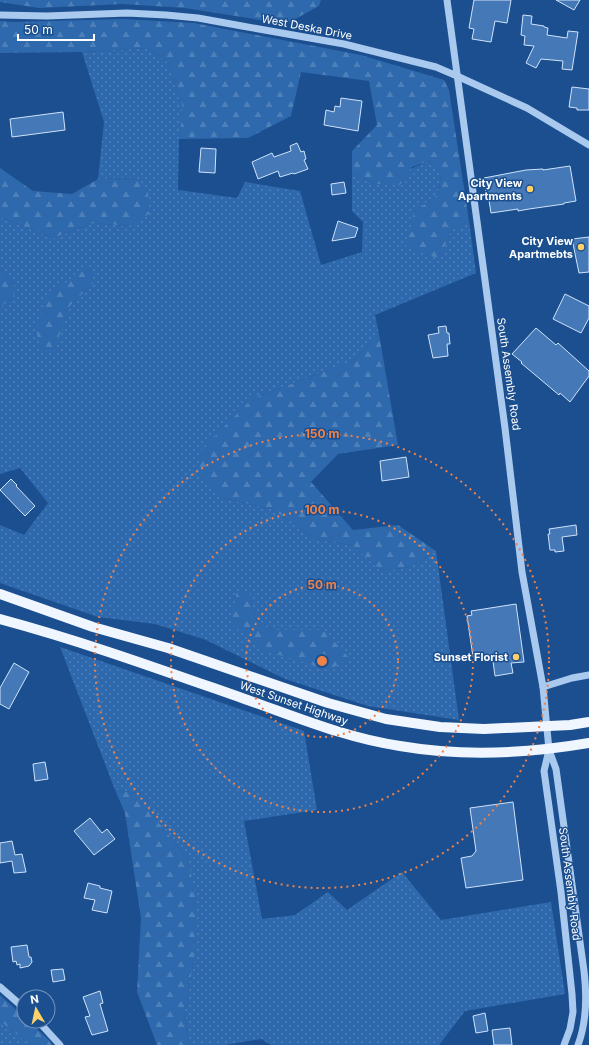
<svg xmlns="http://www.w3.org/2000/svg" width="589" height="1045" font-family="Inter,sans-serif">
	<defs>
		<pattern id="grass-dots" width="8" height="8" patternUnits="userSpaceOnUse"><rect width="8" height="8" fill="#2e69ad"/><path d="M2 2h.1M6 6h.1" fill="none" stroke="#4d80b9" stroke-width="1.8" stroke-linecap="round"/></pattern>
		<pattern id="forest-firs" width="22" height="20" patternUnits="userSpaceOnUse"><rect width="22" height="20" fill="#2e69ad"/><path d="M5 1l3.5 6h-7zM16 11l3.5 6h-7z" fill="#4d80b9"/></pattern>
	</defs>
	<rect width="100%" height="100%" fill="#1b4f8f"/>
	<g fill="url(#grass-dots)" fill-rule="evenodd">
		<path d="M147 48 168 62 183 108 179 139 178 190 237 198 245 182 300 191 321 265 362 252 363 222 352 211V174L375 184 429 161 441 176 438 194 414 212 440 259 451 230 469 221 476 273 375 315 379 334 353 361 253 398 223 498 272 509 315 539 352 545 382 571 410 567 436 551 459 720 368 706 285 679 206 640 155 624 98 617 0 583V525L24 535 48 503 20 468 0 474V307L14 297V285L0 268V217L53 238 94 223 129 226 137 178 98 179 104 122 82 52ZM89 267 93 283 69 307ZM237 591 249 592 256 619 273 630H324L263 650Z"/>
		<path d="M60 647 304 731 317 810 244 821 262 919 295 915 328 892 347 910 402 872 441 920 551 902 565 994 465 1011 439 1045H271L261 1039 225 1045H191L187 1033 185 1009 194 960 188 859 158 822 144 794 115 790Z"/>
		<path d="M0 1021 31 1045H0Z"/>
	</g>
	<g fill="url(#forest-firs)">
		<path d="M0 0H321L319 6 286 24 185 8 122 4 39 8 0 2Z"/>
		<path d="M124 19 194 23 361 55 444 80 449 90 469 221 451 230 440 259 406 247 414 212 438 194 441 176 429 161 412 167 400 185 375 184 352 174V151L377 125 369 81 301 72 291 116 248 138 179 139 183 108 168 62 147 48 82 52 0 53V21L13 22Z"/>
		<path d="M0 168 33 191 72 194 98 179 137 178 148 190 149 214 129 226 94 223 53 238 0 217Z"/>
		<path d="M89 267 93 283 69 307 54 351 41 350 36 331 48 295Z"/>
		<path d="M0 268 14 285V297L0 307Z"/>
		<path d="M379 334 398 445 338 454 311 482 353 530 398 525 436 551 410 567 382 571 352 545 315 539 272 509 223 498 198 470 202 449 253 398 353 361Z"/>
		<path d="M237 591H249L256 619 273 630H324L349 658 329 670 263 650 231 624Z"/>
		<path d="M115 790 144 794 158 822 188 859 196 899 194 960 185 1009 187 1033 191 1045H157L137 992 141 918 125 813Z"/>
		<path d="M0 995 24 1017V1021H28L50 1041 52 1045H31L0 1021Z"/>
	</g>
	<g fill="#4478b7" stroke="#cfe3fa">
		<path d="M474 0H511L507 23 495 21 491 42 472 39 474 29 469 28Z"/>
		<path d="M556 0H580L574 10Z"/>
		<path d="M523 15 532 16 531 24 544 26V27L548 28 547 35 567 38 568 31 578 32 572 70 562 69 563 61 541 59 536 68 526 63 534 46 524 45 525 36 521 35Z"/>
		<path d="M572 87 589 89V110H577V108L569 107Z"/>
		<path d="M341 98 362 101 358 131 324 125 326 110 334 112 335 106 340 107Z"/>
		<path d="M63 112 65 130 12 137 10 119Z"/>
		<path d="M297 143 301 152 304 151 306 159 304 160 308 169 294 174 293 173 280 177 278 171 258 179 252 162 272 153 274 157 291 151 290 146Z"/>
		<path d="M201 148 216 149 215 173 199 172Z"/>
		<path d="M570 166 576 201 564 203V204L529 209 518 211V209L491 213 488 194H486L484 178 526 170 543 169V170Z"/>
		<path d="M344 182 346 193 332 195 331 184Z"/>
		<path d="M338 221 358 228 355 237 332 241Z"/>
		<path d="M589 237V272L579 273 572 239Z"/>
		<path d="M565 294 589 306V318L581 333 553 319Z"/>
		<path d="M446 326 447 333H449L450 344H447L448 356 433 358 428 335 439 333 438 327Z"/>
		<path d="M536 328 556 345 558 343 568 352 589 371V376L570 402 560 393 559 395 521 363 522 362 512 354Z"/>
		<path d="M406 457 409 477 382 481 380 461Z"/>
		<path d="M11 479 17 485 16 486 35 506 25 516 0 490Z"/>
		<path d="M576 525 577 535 562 537 564 551 555 552V550H550L548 534H550L549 529Z"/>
		<path d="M516 604 524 662 511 663 513 673 495 676 492 654 473 657 467 616 472 615 471 611Z"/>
		<path d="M14 663 29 672 9 709 0 704V688Z"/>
		<path d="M45 762 48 779 35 781 33 764Z"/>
		<path d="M513 802 523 880 466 888 461 858 472 856 476 851 470 808Z"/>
		<path d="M90 818 102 833 107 829 115 839 94 855 74 831Z"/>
		<path d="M12 841 15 855 22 854 26 872 14 873 12 861 0 863V843Z"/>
		<path d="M88 883 100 886V888L112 891 107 913 92 910 95 900 84 898Z"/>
		<path d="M27 945 29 957H31L32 962 29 966 20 968V964L17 965 16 961 13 962 11 947Z"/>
		<path d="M63 969 65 980 53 982 51 970Z"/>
		<path d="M100 991 103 1003 100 1004 108 1031 92 1035 85 1017 90 1016 83 997Z"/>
		<path d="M485 1013 488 1031 476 1033 473 1016Z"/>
		<path d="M510 1028 512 1045H494L492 1030Z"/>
	</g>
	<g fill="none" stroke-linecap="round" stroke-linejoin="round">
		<g stroke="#a9c9ee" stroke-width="7">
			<path d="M447 0 505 428 522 572 543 687 549 750 556 769 584 971C587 996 587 1021 578 1045"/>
			<path d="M0 15 47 16 127 13 166 15 198 18 242 26 344 44 436 67 457 76 527 108 589 145"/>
			<path d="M543 687 572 678 589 675"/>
			<path d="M549 750 544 771 561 892 572 994 573 1012 570 1029 564 1045"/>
			<path d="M0 987 24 1008"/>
			<path d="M38 1021 60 1045"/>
		</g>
		<g stroke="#f0f6ff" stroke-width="10">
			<path d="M0 594 93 627 168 648 328 703 386 719 440 727 484 729 570 725 589 722"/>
			<path d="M0 619C82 641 162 670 242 698 294 716 345 738 400 746 464 757 525 754 589 743"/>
		</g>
	</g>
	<g fill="none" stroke="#ee8249" stroke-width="2" stroke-dasharray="2 4">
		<circle cx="322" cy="661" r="76"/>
		<circle cx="322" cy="661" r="151"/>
		<circle cx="322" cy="661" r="227"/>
	</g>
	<g fill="#ffd166" stroke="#1b4f8f" stroke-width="1.5">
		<circle cx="530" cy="189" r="4"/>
		<circle cx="581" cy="247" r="4"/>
		<circle cx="516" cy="657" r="4"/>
	</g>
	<g text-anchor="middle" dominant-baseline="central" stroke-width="3" stroke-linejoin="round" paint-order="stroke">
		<g font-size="11" fill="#fff" stroke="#1b4f8f">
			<text transform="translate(307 27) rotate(11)">West Deska Drive</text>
			<text transform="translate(509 374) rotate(82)">South Assembly Road</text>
			<text transform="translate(294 703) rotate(19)">West Sunset Highway</text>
			<text transform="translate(570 884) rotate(83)">South Assembly Road</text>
		</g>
		<g font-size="11" font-weight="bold" fill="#fff" stroke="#1b4f8f" text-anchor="end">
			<text x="522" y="183">City View<tspan x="522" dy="13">Apartments</tspan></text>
			<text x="573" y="241">City View<tspan x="573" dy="13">Apartmebts</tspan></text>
			<text x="508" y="657">Sunset Florist</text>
		</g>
	</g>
	<circle cx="322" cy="661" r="6" fill="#ee8249" stroke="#1b4f8f" stroke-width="2"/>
	<g font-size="12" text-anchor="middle" font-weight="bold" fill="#ee8249" stroke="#1b4f8f" stroke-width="3" stroke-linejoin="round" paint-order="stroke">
		<text x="322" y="438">150 m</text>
		<text x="322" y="514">100 m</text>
		<text x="322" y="589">50 m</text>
	</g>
	<g transform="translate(36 1009) rotate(351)"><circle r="19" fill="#1b4f8f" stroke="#7695bc"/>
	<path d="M0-3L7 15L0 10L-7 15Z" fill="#ffd166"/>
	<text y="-6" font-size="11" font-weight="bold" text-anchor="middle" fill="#ffffff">N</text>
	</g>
	<path d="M18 34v6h76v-6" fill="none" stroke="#ffffff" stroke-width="2"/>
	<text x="24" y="34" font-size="12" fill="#ffffff" stroke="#1b4f8f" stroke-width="3" paint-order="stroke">50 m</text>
</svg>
